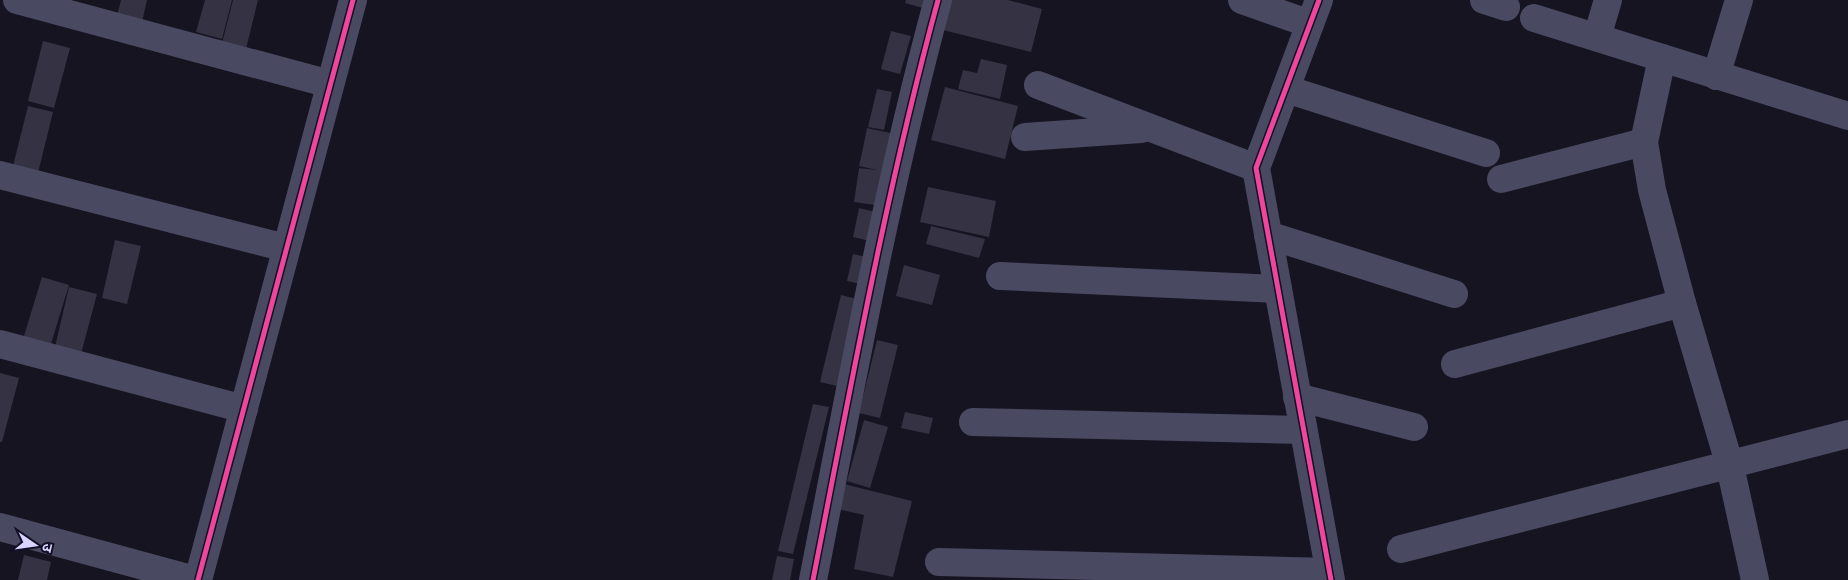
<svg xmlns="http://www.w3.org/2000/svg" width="1848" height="580" font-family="Manrope,'Noto Sans Devanagari',sans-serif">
	<rect width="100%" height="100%" fill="#161421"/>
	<g fill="#343243">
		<path d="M121 0H147L142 22 117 16Z"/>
		<path d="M205 0H232L222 39 196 32Z"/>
		<path d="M233 0H258L246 49 222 43Z"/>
		<path d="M906 0H925L923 8 905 3Z"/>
		<path d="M951 0H1008L1042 9 1031 52 943 30Z"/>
		<path d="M891 31 911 36 900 74 881 69Z"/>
		<path d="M43 41 70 48 54 108 28 101Z"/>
		<path d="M981 59 1007 65 1000 99 958 89 963 70 977 73Z"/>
		<path d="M945 87 1018 106 1005 159 931 140Z"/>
		<path d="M877 89 892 92 884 130 868 127Z"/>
		<path d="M28 106 53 112 37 177 12 170Z"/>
		<path d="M867 128 900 135 882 206 854 202 859 168 877 170 859 166 863 148 878 152 863 148Z"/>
		<path d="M928 187 996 201 989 237 920 222Z"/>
		<path d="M859 208 880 213 874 242 853 237Z"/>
		<path d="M931 226 985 239 979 258 926 244Z"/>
		<path d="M115 240 141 246 127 304 102 298Z"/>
		<path d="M853 254 871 258 865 285 847 281Z"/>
		<path d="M904 265 940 275 932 305 896 296Z"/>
		<path d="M42 277 69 285 50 347 23 339Z"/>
		<path d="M69 287 97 294 81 354 55 347Z"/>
		<path d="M841 295 857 299 837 386 820 382Z"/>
		<path d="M877 340 898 345 880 418 859 413Z"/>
		<path d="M0 373 19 378 2 442H0Z"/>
		<path d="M813 404 829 407 793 554 778 551Z"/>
		<path d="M905 412 933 418 929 434 901 428Z"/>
		<path d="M864 420 888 427 870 488 847 481Z"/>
		<path d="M840 483 912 501 893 577 854 569 864 515 833 508Z"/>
		<path d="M24 555 51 562 47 580H18Z"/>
		<path d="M777 556 794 559 790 580H772Z"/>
	</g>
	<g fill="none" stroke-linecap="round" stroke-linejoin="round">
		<g stroke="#4a4962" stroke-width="28">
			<path d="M17 0 330 84"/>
			<path d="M1242 0 1310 24"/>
			<path d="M1319 0 1256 168 1331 580"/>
			<path d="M1484 0 1506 7"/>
			<path d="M1534 18 1848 116"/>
			<path d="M1597 37 1608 0"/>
			<path d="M1662 58 1644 142 1652 190 1682 303 1730 466 1755 580"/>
			<path d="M1716 76 1739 0"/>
			<path d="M1038 85 1256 168"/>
			<path d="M1286 89 1486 153"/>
			<path d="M1025 137 1141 129"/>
			<path d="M0 175 286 248"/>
			<path d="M1501 179 1644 142"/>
			<path d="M1268 235 1454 294"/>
			<path d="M1000 276 1278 289"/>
			<path d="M0 344 244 409"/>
			<path d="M1455 364 1682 303"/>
			<path d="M1297 397 1414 427"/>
			<path d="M973 422 1303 430"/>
			<path d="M0 527 195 580"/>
			<path d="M1401 549 1848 434"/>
			<path d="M939 562 1329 572"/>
			<path d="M198 580 353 0"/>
			<path d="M813 580C851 386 886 191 938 0"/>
		</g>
		<defs>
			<g id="cycleway">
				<path d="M1319 0 1256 168 1331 580"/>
				<path d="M198 580 353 0"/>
				<path d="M813 580C851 386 886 191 938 0"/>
			</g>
		</defs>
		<use href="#cycleway" stroke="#130f26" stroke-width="8"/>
		<use href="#cycleway" stroke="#ed469a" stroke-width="5"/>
	</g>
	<g transform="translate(35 545) rotate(103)" stroke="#130f26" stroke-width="4" paint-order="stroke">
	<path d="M0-4L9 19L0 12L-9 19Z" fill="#d9d4ff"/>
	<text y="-8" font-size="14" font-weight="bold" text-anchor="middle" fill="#d9d4ff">उ</text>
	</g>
</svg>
